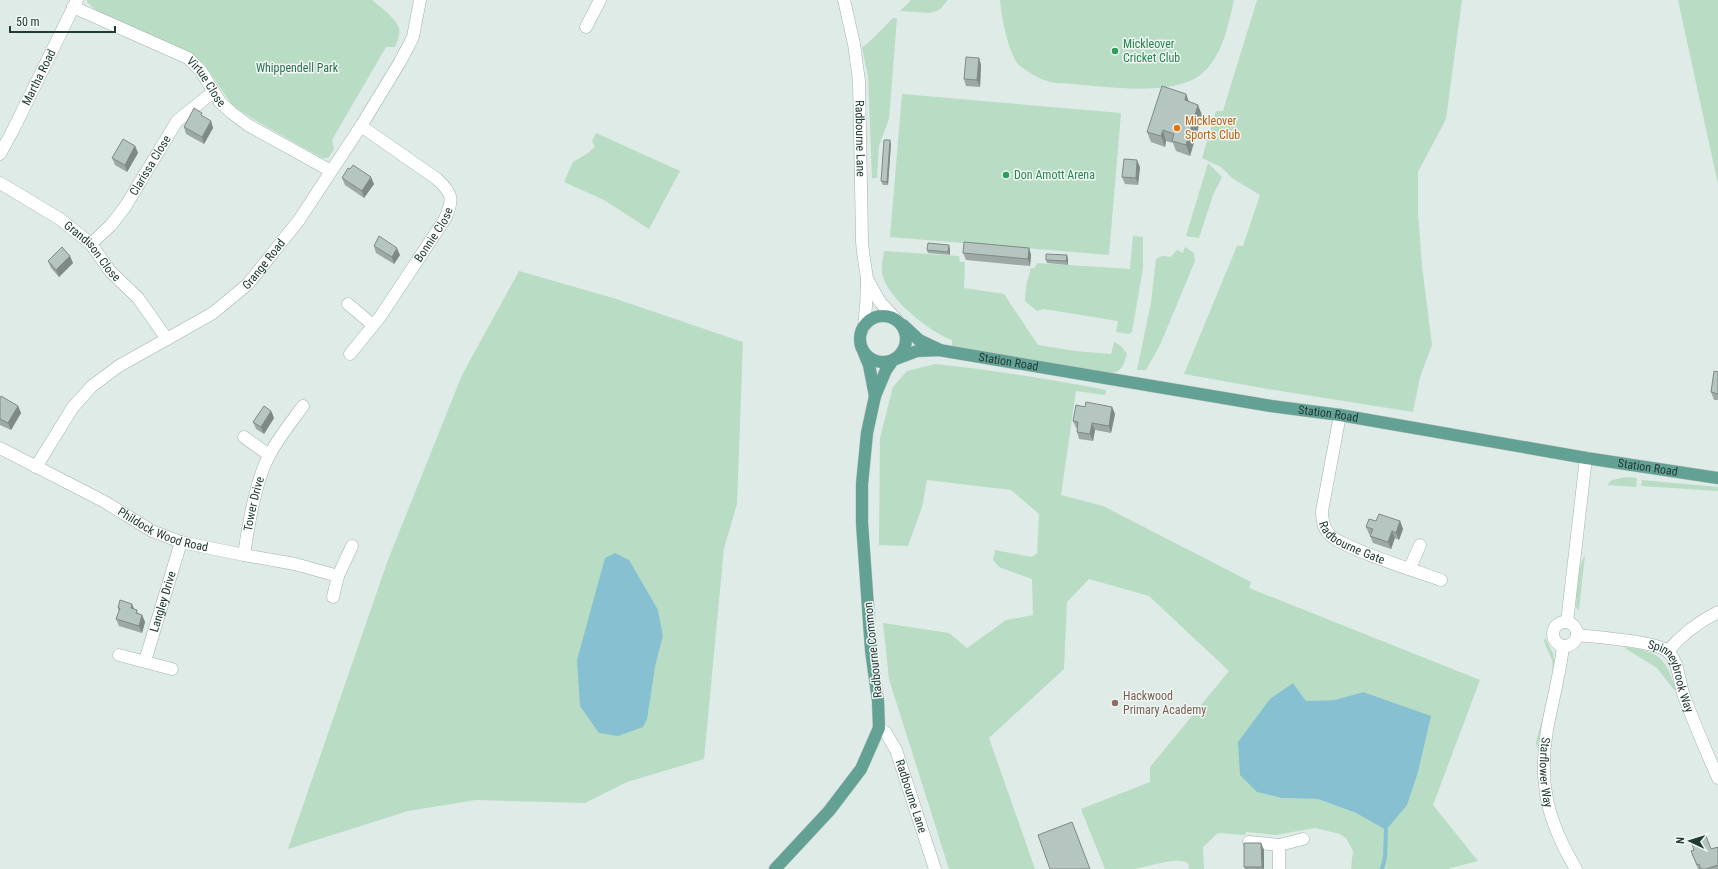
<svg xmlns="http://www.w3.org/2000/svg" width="1718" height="869" font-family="'Roboto Condensed',sans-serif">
	<rect width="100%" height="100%" fill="#dfebe6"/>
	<g fill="#b8dcc4" fill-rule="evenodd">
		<path d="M87 0H372C380 7 395 17 399 28 401 34 397 41 395 47H386L332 140 334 149 328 158H322L260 123 232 105 205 65 192 54 99 13 87 2Z"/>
		<path d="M911 0H948L939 10 930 13 900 11Z"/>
		<path d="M1000 0H1234C1228 26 1222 59 1199 76 1171 96 1107 87 1074 84 1065 83 1055 84 1047 81 1039 79 1027 71 1020 66 1009 57 1001 15 1000 0Z"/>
		<path d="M1257 0H1462L1446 119 1418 172V213L1422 266 1432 345 1420 377 1413 412 1268 389 1184 374 1237 246H1243L1260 195 1232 178 1221 167 1202 158 1216 111H1223Z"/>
		<path d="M1678 0H1718V184Z"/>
		<path d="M893 18H897L889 119 879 146 877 178H872L868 76 862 47 867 44Z"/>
		<path d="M902 94 1121 113 1109 255 890 237Z"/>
		<path d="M596 133 680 171 649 229 604 200 564 182 573 162 588 153 595 147 592 141Z"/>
		<path d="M1208 163 1222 177 1213 195 1199 238 1186 236Z"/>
		<path d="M1133 236 1143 237V268L1132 332 1129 334 1116 332 1118 321 1044 309 1037 311 1025 301 1026 286 1031 268H1035L1037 263 1130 269Z"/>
		<path d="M1185 247 1194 253 1195 261 1160 345 1146 370H1137L1151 303 1156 259 1162 256 1171 257 1177 250 1183 253Z"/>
		<path d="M884 251 959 256 960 262H965L964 288 1004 294 1038 345 1075 351 1111 354 1114 342 1121 346 1127 354C1124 363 1123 371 1112 373L952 346V340C929 332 886 297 882 273 881 267 883 258 884 251Z"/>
		<path d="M519 271 613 298 743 342 737 504 724 548 704 759 627 782 585 803 476 800 408 811 288 849 388 560 462 375ZM658 610 663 636 655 667Z"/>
		<path d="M935 364C992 370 1050 379 1106 390L1105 395 1076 391 1061 495 1103 506 1251 582 1249 588 1480 680 1433 805 1478 861 1447 869H1351L1353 851 1346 838 1340 834 1315 828 1276 835 1246 832 1245 835 1218 833 1203 847 1204 869H1189L1188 863C1174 856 1148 868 1133 869 1124 869 1114 869 1105 869L1081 809 1150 782V767L1229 671 1149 596 1089 579 1067 602 1064 669 989 738 1035 869H949L889 679 883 623 949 633 967 648 1006 620 1033 615 1032 579 999 567 993 560 995 550 1031 557 1037 554 1039 514 1011 490 927 480 922 507 908 546 879 545 880 438 893 387 907 371ZM1293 683 1306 701 1335 700 1363 692 1386 830 1356 813 1318 799 1282 798Z"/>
		<path d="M1626 477 1637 478 1636 487 1607 485 1612 480Z"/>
		<path d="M1642 480 1718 487V491L1641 486Z"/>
		<path d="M1585 555 1579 610 1576 608C1577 593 1577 567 1585 555Z"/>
		<path d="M1545 638 1553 653 1555 663 1537 749 1536 743C1541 720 1556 682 1552 660 1550 653 1545 647 1544 640Z"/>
		<path d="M1625 647C1659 651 1666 658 1676 690H1674L1657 668 1626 649Z"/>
	</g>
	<g fill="#86c0d1">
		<path d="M615 553 629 560 658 610 663 636 655 667 647 719 643 727 618 736 599 733 580 706 577 660 605 558Z"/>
		<path d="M1293 683 1306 701 1335 700 1363 692 1431 716 1418 772 1407 805 1386 830 1356 813 1318 799 1282 798 1257 792 1240 775 1238 742 1270 699Z"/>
	</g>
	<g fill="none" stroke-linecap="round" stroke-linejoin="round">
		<path stroke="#86c0d1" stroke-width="4" d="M1382 869 1385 857 1386 830"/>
		<defs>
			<g id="minor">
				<path id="s1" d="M844 0 854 44 859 81 862 239C862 253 866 267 867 280 867 295 866 311 864 327"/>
				<path id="s2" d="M73 7 188 58 201 71 220 102 232 113 248 125 331 171"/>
				<path d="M586 27 600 0"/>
				<path id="s3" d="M0 154 12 132 77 0"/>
				<path id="s4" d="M0 183 60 219 91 244 110 271 138 298 167 339"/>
				<path id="s5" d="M91 244 111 225 125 207 177 121 213 92"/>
				<path d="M867 279 880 302 897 320"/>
				<path d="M348 304 373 325"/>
				<path id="s6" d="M350 354 380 317 445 219C453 199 454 195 437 179L361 126"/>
				<path id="s7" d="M1340 415 1322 511C1322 520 1323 527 1329 534 1341 548 1419 572 1441 580"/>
				<path d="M244 437 269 455"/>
				<path id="s8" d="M0 448 105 502 152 531 181 542 244 555 295 564 338 576"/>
				<path id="s9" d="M36 467 73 407 92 386 119 366 213 313 248 284 299 220 361 126 400 62 413 37 420 0"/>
				<path id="s10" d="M244 555C248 527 256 478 270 454 279 437 292 421 303 406"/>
				<path d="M1410 568 1420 545"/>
				<path d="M333 597 338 576 352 546"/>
				<path d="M1567 622 1586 458"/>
				<circle cx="1565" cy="634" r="12"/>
				<path id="s11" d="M1577 635C1595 637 1655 641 1667 651 1679 660 1679 683 1684 696 1694 723 1706 751 1718 778"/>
				<path id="s12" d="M1563 646C1560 675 1552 702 1547 730 1538 784 1548 822 1576 869"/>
				<path d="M1668 651C1682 634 1698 622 1718 612"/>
				<path d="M119 655 172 669"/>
				<path id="s13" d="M145 661 181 542"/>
				<path id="s14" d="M879 728 886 733 896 750 935 869"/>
				<path d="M1249 842 1279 845 1303 839"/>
				<path d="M1279 845V869"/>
			</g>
			<g id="major">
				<circle cx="883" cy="339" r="23"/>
				<path d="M903 325 919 340 938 349"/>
				<path d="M864 353 869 365 875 396"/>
				<path id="s15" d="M896 359 917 351 939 350 1271 406 1340 415 1586 458 1718 478"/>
				<path d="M775 869 829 811 861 769 879 728 878 701 871 650 862 523V484L867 433 875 396 886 370 893 360"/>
			</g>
		</defs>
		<use href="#minor" stroke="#a2b3ad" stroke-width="13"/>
		<use href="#major" stroke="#c1c8c6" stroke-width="13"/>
		<use href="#minor" stroke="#fff" stroke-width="12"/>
		<use href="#major" stroke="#63a195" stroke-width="12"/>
	</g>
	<g fill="#9ca9a4">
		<path d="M979 58 981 65 980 87 966 86 964 79Z"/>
		<path d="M1186 94 1189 102 1202 115 1190 156 1176 151 1173 143 1166 141 1165 147 1151 142 1147 132Z"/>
		<path d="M204 117 211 121 213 128 204 144 186 134 184 127Z"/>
		<path d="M891 144 888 185H883L881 181Z"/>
		<path d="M135 146 138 153 127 172 115 165 112 158Z"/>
		<path d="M1140 167 1138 185 1125 184 1122 177Z"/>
		<path d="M342 178 374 184 364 198 345 185Z"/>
		<path d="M374 246 400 255 394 264 376 253Z"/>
		<path d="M1029 248 1031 255 1030 266 966 260 963 253Z"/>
		<path d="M950 249V255L928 253 927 250Z"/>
		<path d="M1067 255 1068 259V265L1047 263 1046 260Z"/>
		<path d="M48 261 73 263 59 277 51 268Z"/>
		<path d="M1718 372V400H1714L1711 392Z"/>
		<path d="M0 398 18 406 21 413 11 430 0 425Z"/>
		<path d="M1085 407H1112L1115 414 1111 433 1095 430 1093 441 1079 439 1077 432V428H1076L1073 421Z"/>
		<path d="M271 411 274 418 264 434 256 429 253 422Z"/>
		<path d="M1376 521H1400L1403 529 1399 540 1395 538 1391 549 1373 543 1370 536 1371 535 1369 534 1366 527Z"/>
		<path d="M118 608 134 609 137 610 138 614 142 615 145 622 142 633 119 626 116 619 119 611Z"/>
		<path d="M1261 843 1264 850V869H1245L1244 867Z"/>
		<path d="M1718 847V869H1698L1691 851 1694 850 1711 849Z"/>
	</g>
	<g fill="#7f8a86">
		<path d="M979 58 981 65 980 87 977 80Z"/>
		<path d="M1186 94 1190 105 1185 100Z"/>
		<path d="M1198 105 1202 115 1190 156 1186 145Z"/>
		<path d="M211 121 213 128 204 144 202 137Z"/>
		<path d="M1163 130 1166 141 1165 147 1161 136Z"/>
		<path d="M890 140 891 144 888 185 887 182Z"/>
		<path d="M135 146 138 153 127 172 125 165Z"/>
		<path d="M1137 160 1140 167 1138 185 1136 178Z"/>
		<path d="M371 177 374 184 364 198 362 191Z"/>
		<path d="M949 245 950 249V255L948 252Z"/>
		<path d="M397 248 400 255 394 264 392 257Z"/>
		<path d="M1029 248 1031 255 1030 266 1028 259Z"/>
		<path d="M1067 255 1068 259V265L1066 261Z"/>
		<path d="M70 256 73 263 59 277 56 270Z"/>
		<path d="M18 406 21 413 11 430 8 423Z"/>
		<path d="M1112 407 1115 414 1111 433 1109 426Z"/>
		<path d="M271 411 274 418 264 434 261 427Z"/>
		<path d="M1092 423 1095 430 1093 441 1090 434Z"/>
		<path d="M1400 521 1403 529 1399 540 1396 533Z"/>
		<path d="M1392 531 1395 538 1391 549 1388 542Z"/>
		<path d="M132 604 135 611 131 608Z"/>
		<path d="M142 615 145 622 142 633 139 626Z"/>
		<path d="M1261 843 1264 850V869H1263L1262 867Z"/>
	</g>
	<g fill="#b5c5bf" stroke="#7f8a86">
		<path d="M966 57 979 58 977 80 964 79Z"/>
		<path d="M1162 86 1186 94 1185 100 1198 105 1186 145 1172 141 1174 134 1163 130 1161 136 1147 132Z"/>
		<path d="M194 108 202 113 201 115 211 121 202 137 184 127Z"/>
		<path d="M123 139 135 146 125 165 112 158Z"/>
		<path d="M884 140H890L887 182 881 181Z"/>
		<path d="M1124 159 1137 160 1136 178 1122 177Z"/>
		<path d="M353 165 371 177 362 191 342 178 348 168 350 169Z"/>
		<path d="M379 236 397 248 392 257 374 246Z"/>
		<path d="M964 242 1029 248 1028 259 963 253Z"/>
		<path d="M928 243 949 245 948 252 927 250Z"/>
		<path d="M62 247 70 256 56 270 48 261Z"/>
		<path d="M1046 254 1067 255 1066 261 1046 260Z"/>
		<path d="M1714 371 1718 372V394L1711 392Z"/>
		<path d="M1 396 18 406 8 423 0 419V398Z"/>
		<path d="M1086 402 1112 407 1109 426 1092 423 1090 434 1077 432 1078 422 1073 421 1076 405 1085 407Z"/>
		<path d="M264 406 271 411 261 427 253 422Z"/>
		<path d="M1379 514 1400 521 1396 533 1392 531 1388 542 1370 536 1373 529 1366 527 1369 519 1376 521Z"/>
		<path d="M120 600 132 604 131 608 137 610 136 613 142 615 139 626 116 619 120 608H118Z"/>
		<path d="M1072 822 1090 869H1050L1038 835Z"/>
		<path d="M1706 836 1711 849 1718 847V865L1706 869H1701L1699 864 1697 865 1691 851 1694 850 1691 841Z"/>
		<path d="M1244 843H1261L1262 867H1244Z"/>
	</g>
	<g fill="#2e9e5b" stroke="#f0f7f4" stroke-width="1.5">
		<circle cx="1115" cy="51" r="4"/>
		<circle cx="1006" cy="175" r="4"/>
	</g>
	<circle fill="#e8710a" stroke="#f0f7f4" stroke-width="1.5" cx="1177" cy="128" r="4"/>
	<circle fill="#8d6e63" stroke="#f0f7f4" stroke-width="1.5" cx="1115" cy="703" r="4"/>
	<g text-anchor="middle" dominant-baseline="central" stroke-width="3" stroke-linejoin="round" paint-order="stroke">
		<g font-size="12" fill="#27864d" stroke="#f0f7f4" text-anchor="start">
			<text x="1123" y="44">Mickleover<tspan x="1123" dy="14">Cricket Club</tspan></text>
			<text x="1014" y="175">Don Amott Arena</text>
		</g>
		<g font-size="12" fill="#2a724b" stroke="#f0f7f4">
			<text x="297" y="68">Whippendell Park</text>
		</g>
		<g font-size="12" fill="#203b35" stroke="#f0f7f4">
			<text stroke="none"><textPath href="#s3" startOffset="86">Martha Road</textPath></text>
			<text stroke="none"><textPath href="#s2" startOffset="156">Virtue Close</textPath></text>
			<text stroke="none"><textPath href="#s1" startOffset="140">Radbourne Lane</textPath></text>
			<text stroke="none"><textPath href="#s5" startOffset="99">Clarissa Close</textPath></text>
			<text stroke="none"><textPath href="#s6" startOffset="146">Bonnie Close</textPath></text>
			<text stroke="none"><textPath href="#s4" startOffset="116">Grandison Close</textPath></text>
			<text stroke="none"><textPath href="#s9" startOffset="311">Grange Road</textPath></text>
			<text stroke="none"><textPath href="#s15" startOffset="115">Station Road</textPath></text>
			<text stroke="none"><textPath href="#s15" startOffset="439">Station Road</textPath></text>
			<text stroke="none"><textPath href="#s15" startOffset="763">Station Road</textPath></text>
			<text stroke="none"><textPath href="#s10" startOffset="52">Tower Drive</textPath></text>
			<text stroke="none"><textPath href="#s8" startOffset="183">Phildock Wood Road</textPath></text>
			<text stroke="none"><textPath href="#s7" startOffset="146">Radbourne Gate</textPath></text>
			<text stroke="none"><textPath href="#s13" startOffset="62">Langley Drive</textPath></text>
			<text transform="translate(873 650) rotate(-96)">Radbourne Common</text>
			<text stroke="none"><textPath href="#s11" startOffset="115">Spinneybrook Way</textPath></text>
			<text stroke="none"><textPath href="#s12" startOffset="128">Starflower Way</textPath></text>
			<text stroke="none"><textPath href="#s14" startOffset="77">Radbourne Lane</textPath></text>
		</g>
		<g font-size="12" fill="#c56008" stroke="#f0f7f4" text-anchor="start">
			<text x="1185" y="121">Mickleover<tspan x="1185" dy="14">Sports Club</tspan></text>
		</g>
		<g font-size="12" fill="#785e54" stroke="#f0f7f4" text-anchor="start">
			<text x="1123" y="696">Hackwood<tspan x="1123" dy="14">Primary Academy</tspan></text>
		</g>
	</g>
	<g transform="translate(1690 841) rotate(274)" stroke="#f0f7f4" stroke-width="3" paint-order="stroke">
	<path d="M0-3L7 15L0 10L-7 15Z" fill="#203b35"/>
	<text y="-6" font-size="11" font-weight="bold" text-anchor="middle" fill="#203b35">N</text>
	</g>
	<path d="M10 26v6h105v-6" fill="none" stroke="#203b35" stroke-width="2"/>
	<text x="16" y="26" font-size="12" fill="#203b35" stroke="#f0f7f4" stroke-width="3" paint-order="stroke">50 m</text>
</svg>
